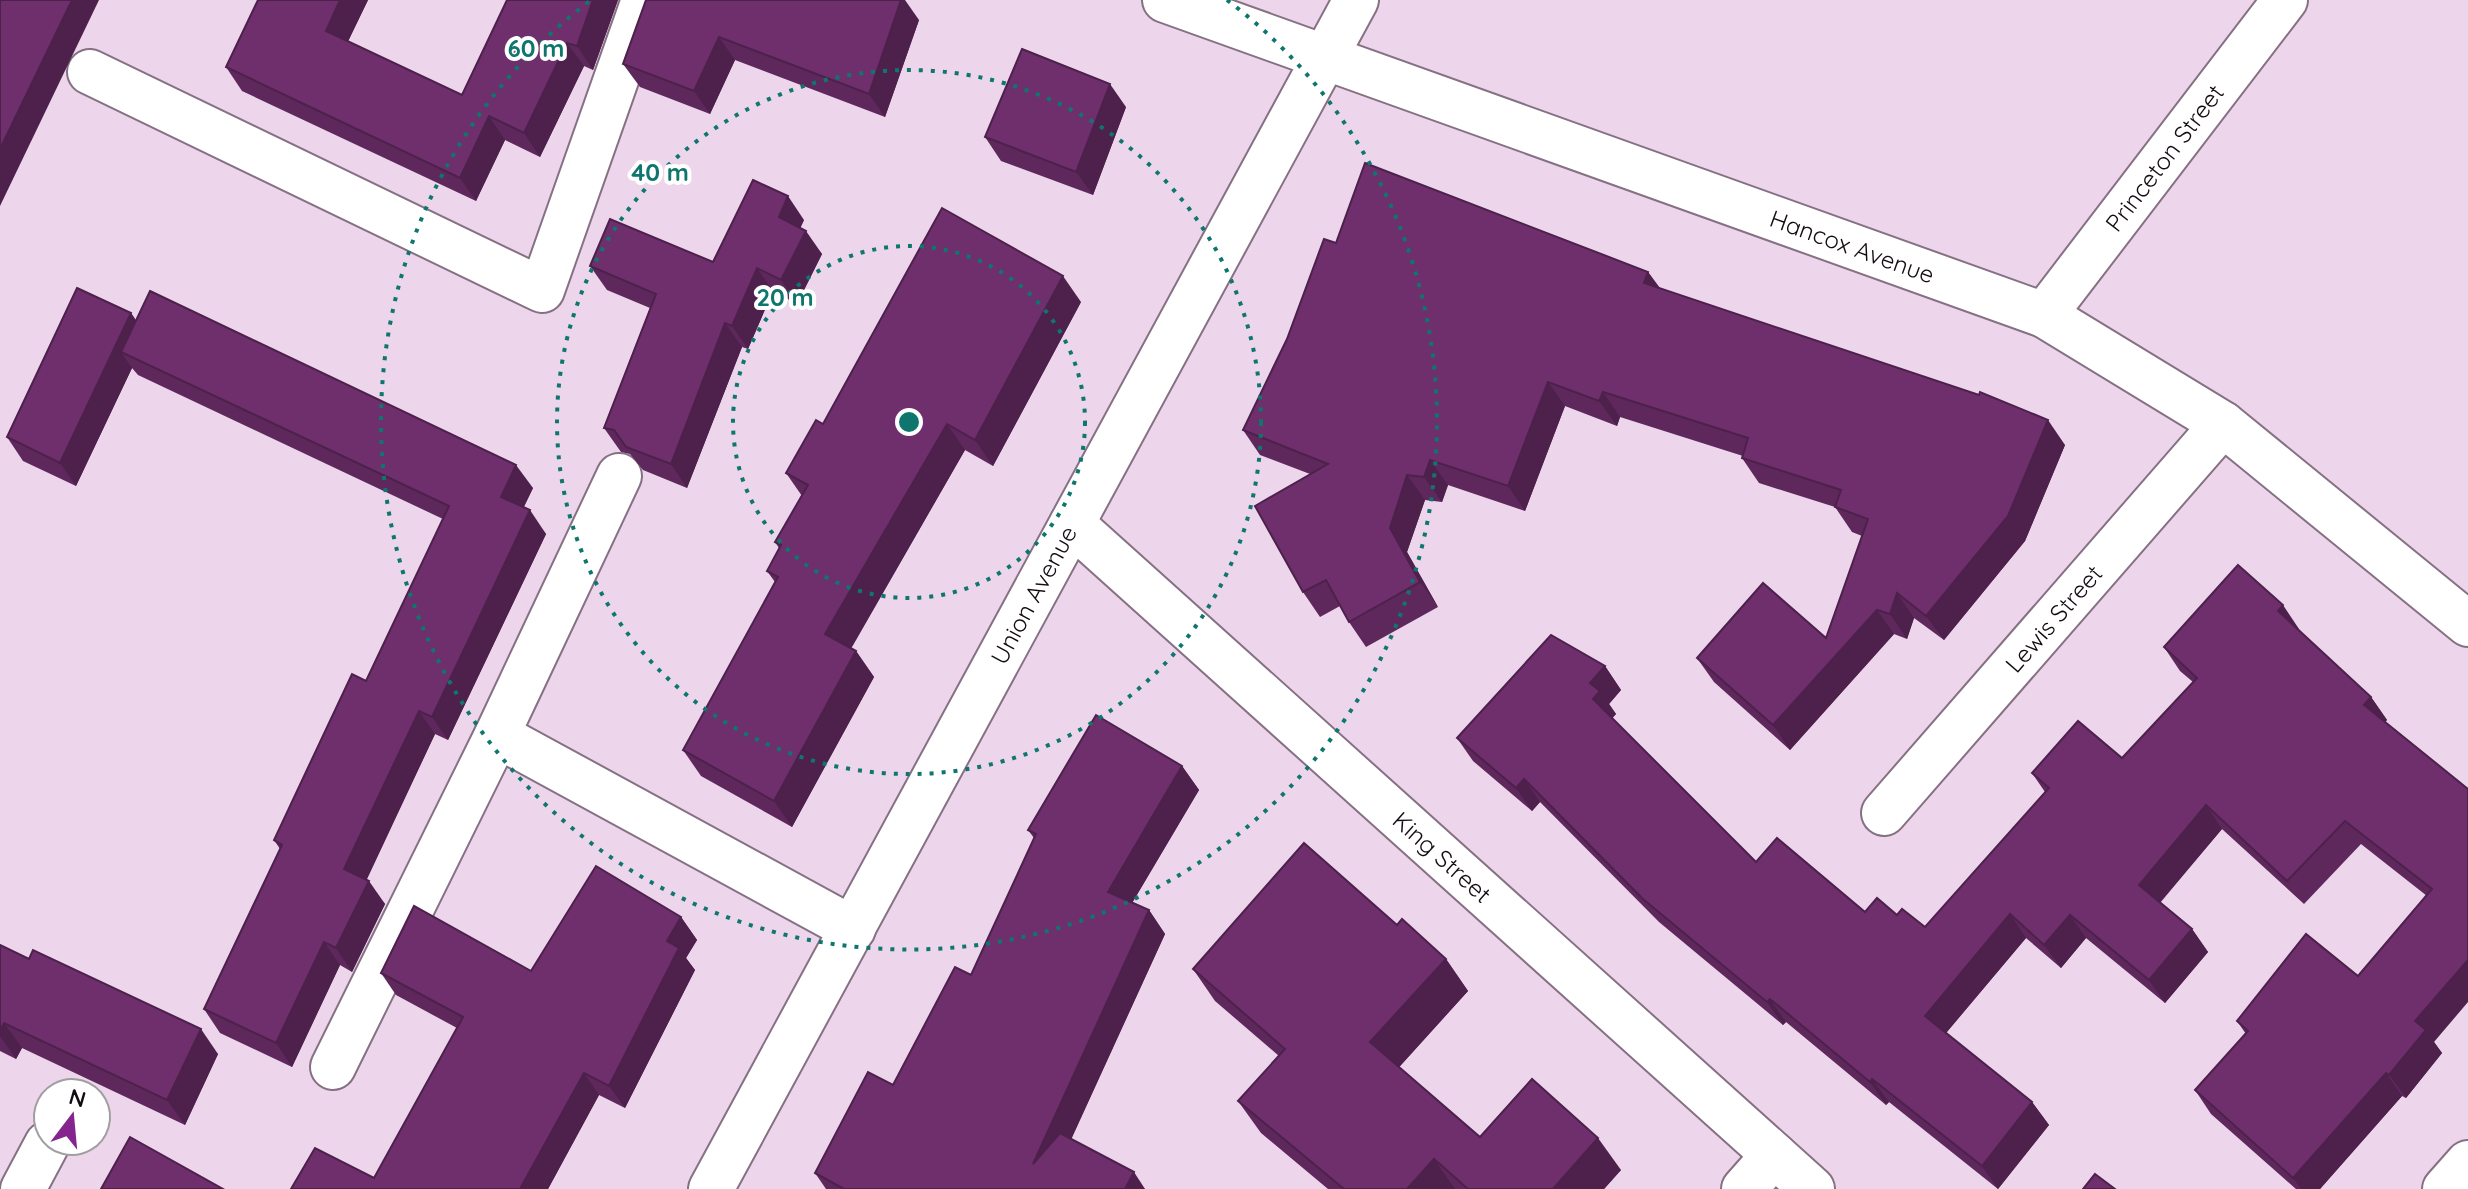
<svg xmlns="http://www.w3.org/2000/svg" width="2468" height="1189" font-family="Quicksand,sans-serif">
	<rect width="100%" height="100%" fill="#edd6eb"/>
	<g fill="none" stroke-linecap="round" stroke-linejoin="round">
		<defs>
			<g id="minor">
				<path id="s1" d="M1165 0 2044 315 2223 424 2468 624"/>
				<path d="M90 72 542 290 644 0"/>
				<path id="s2" d="M2044 315 2285 0"/>
				<path d="M619 476 497 735 853 929"/>
				<path id="s3" d="M1072 524 1812 1189"/>
				<path id="s4" d="M1884 813 2223 424"/>
				<path d="M333 1067 497 735"/>
				<path d="M23 1189 47 1144"/>
				<path id="s5" d="M711 1189 1356 0"/>
				<path d="M1744 1189 1774 1155"/>
				<path d="M2445 1189 2468 1163"/>
			</g>
		</defs>
		<use href="#minor" stroke="#867184" stroke-width="48"/>
		<use href="#minor" stroke="#fff" stroke-width="44"/>
	</g>
	<g fill="#5f285d">
		<path d="M258 0H368L348 41 462 95 507 0H618L593 70 584 66 540 157 505 140 476 201 242 91 226 67Z"/>
		<path d="M646 0 919 20 885 117 735 60 710 114 640 87 623 64Z"/>
		<path d="M1126 107 1093 195 1001 161 985 137Z"/>
		<path d="M804 220 800 228 822 254 797 304 773 291 748 349 742 347 687 488 643 470 630 454 621 452 604 428 650 308 607 290 590 266 713 262Z"/>
		<path d="M1336 243 1648 272 1660 288 2065 445 2025 541 1944 640 1914 618 1907 639 1894 634 1790 750 1714 682 1697 658 1826 638 1862 536 1852 532 1835 507 1759 483 1742 458 1743 456 1620 417 1617 426 1565 406 1525 511 1448 485 1442 502 1425 500 1407 552 1438 607 1366 647 1349 622 1340 606 1320 617 1303 592 1310 474 1260 455 1243 430Z"/>
		<path d="M1081 302 993 466 965 450 851 648 856 651 874 677 792 827 701 776 683 750 775 582 767 571 779 548 775 542 802 496 786 473 823 424Z"/>
		<path d="M131 313 136 321 533 488 524 507 546 534 448 740 435 734 366 880 385 904 352 972 340 965 292 1067 220 1033 204 1009 280 849 274 840 366 681 443 519 138 375 132 368 76 486 23 461 7 437Z"/>
		<path d="M2299 629 2298 630 2371 697 2387 720 2385 722 2468 789 2434 1042 2442 1053 2406 1098 2402 1096 2320 1189H2296L2211 1114 2195 1090 2246 1034 2237 1021 2358 976 2427 896 2361 844 2304 904 2222 829 2160 903 2192 929 2208 952 2165 1003 2086 938 2061 968 2026 938 1946 1033 2032 1102 2049 1125 1998 1189 1889 1102 1886 1105 1786 1022 1783 1025 1659 922 1540 802 1532 811 1473 761 1457 738 1605 666 1621 690 1609 704 1616 714 1612 718 1756 862 1865 912 1897 915 1925 927 2045 792 2032 773 2122 758 2193 682 2180 671 2164 647Z"/>
		<path d="M1182 766 1199 790 1132 903 1149 910 1165 934 1071 1139 1145 1189H826L815 1173 893 1085 971 975 1034 838 1028 830Z"/>
		<path d="M681 917 697 940 686 958 695 970 625 1108 599 1095 548 1189H291L374 1178 457 1028 396 995 381 973 531 971Z"/>
		<path d="M1397 925 1446 959 1468 991 1399 1067 1480 1137 1621 1170 1604 1189H1328L1261 1133 1238 1101 1279 1056 1215 1001 1193 969Z"/>
		<path d="M0 945 218 1054 185 1125 22 1048 16 1059 0 1051Z"/>
	</g>
	<g fill="#4d214c">
		<path d="M72 0H99L0 206V149Z"/>
		<path d="M340 0H368L342 54 326 31Z"/>
		<path d="M593 0H618L593 70 577 46Z"/>
		<path d="M901 0H905L919 20 885 117 869 94Z"/>
		<path d="M719 37 735 60 710 114 694 91Z"/>
		<path d="M567 43 584 66 540 157 524 133Z"/>
		<path d="M1110 84 1126 107 1093 195 1076 172Z"/>
		<path d="M489 116 505 140 476 201 460 178Z"/>
		<path d="M788 196 804 220 795 240 779 217Z"/>
		<path d="M806 231 822 254 797 304 781 280Z"/>
		<path d="M757 268 773 291 748 349 732 326Z"/>
		<path d="M1648 272 1665 296 1644 283Z"/>
		<path d="M1063 276 1081 302 993 466 975 440Z"/>
		<path d="M131 313 147 336 121 352 132 368 76 486 60 463Z"/>
		<path d="M725 323 742 347 687 488 671 464Z"/>
		<path d="M1548 382 1565 406 1525 511 1508 486Z"/>
		<path d="M1603 392 1620 417 1617 426 1599 401Z"/>
		<path d="M2048 420 2065 445 2025 541 1944 640 1926 616Z"/>
		<path d="M947 424 965 450 844 661 825 634Z"/>
		<path d="M1430 460 1448 485 1442 502 1424 477Z"/>
		<path d="M516 465 533 488 517 520 501 497Z"/>
		<path d="M1407 475 1425 500 1407 552 1438 607 1420 582 1390 528Z"/>
		<path d="M530 510 546 534 448 740 432 717Z"/>
		<path d="M1897 593 1914 618 1907 639 1890 614Z"/>
		<path d="M2283 605 2299 629 2294 634 2278 611Z"/>
		<path d="M1877 610 1894 634 1790 750 1773 725Z"/>
		<path d="M856 651 874 677 792 827 774 801Z"/>
		<path d="M1605 666 1621 690 1609 704 1616 714 1609 722 1593 699 1590 683Z"/>
		<path d="M2371 697 2387 720 2380 728 2364 705Z"/>
		<path d="M419 711 435 734 361 892 344 869Z"/>
		<path d="M1182 766 1199 790 1125 915 1108 892Z"/>
		<path d="M1524 779 1540 802 1532 811 1516 788Z"/>
		<path d="M2206 805 2222 829 2155 908 2139 885Z"/>
		<path d="M369 881 385 904 352 972 336 948Z"/>
		<path d="M1149 910 1165 934 1049 1188 1033 1164Z"/>
		<path d="M2010 914 2026 938 1941 1039 1925 1016Z"/>
		<path d="M2070 915 2086 938 2061 968 2044 945Z"/>
		<path d="M681 917 697 940 686 958 695 970 625 1108 609 1086 667 941Z"/>
		<path d="M2192 929 2208 952 2165 1003 2149 980Z"/>
		<path d="M324 942 340 965 292 1067 276 1043Z"/>
		<path d="M1446 959 1468 991 1393 1074 1370 1042Z"/>
		<path d="M2468 960V1002L2434 1042 2442 1053 2406 1098 2389 1075 2415 1021Z"/>
		<path d="M1770 999 1786 1022 1783 1025 1767 1002Z"/>
		<path d="M4 1023 22 1048 16 1059 0 1036V1031Z"/>
		<path d="M201 1029 218 1054 185 1125 167 1100Z"/>
		<path d="M584 1073 599 1095 548 1189H520Z"/>
		<path d="M2386 1073 2402 1096 2320 1189H2301L2293 1178Z"/>
		<path d="M1872 1079 1889 1102 1886 1105 1870 1082Z"/>
		<path d="M2032 1102 2049 1125 1998 1189 1982 1166Z"/>
		<path d="M1598 1138 1621 1170 1604 1189H1553Z"/>
		<path d="M1434 1159 1455 1189H1407Z"/>
		<path d="M1134 1172 1145 1189H1125Z"/>
	</g>
	<g fill="#6e2f6c" stroke="#4d214c" stroke-width="2">
		<path d="M0 0H72L0 149Z"/>
		<path d="M258 0H340L326 31 462 95 507 0H593L577 46 567 43 524 133 489 116 460 178 226 67Z"/>
		<path d="M646 0H901L869 94 719 37 694 91 623 64Z"/>
		<path d="M1022 49 1110 84 1076 172 985 137Z"/>
		<path d="M1365 163 1648 272 1644 283 1979 395 1980 392 2048 420 2008 516 1926 616 1897 593 1890 614 1877 610 1773 725 1697 658 1763 583 1826 638 1868 519 1835 507 1841 490 1742 458 1748 438 1603 392 1599 401 1548 382 1508 486 1430 460 1424 477 1407 475 1390 528 1420 582 1349 622 1326 580 1303 592 1255 506 1328 464 1243 430 1287 339 1324 239 1336 243Z"/>
		<path d="M753 180 788 196 779 217 806 231 781 280 757 268 732 326 725 323 671 464 626 447 614 430 604 428 656 294 590 266 610 219 713 262Z"/>
		<path d="M942 208 1063 276 975 440 947 424 825 634 856 651 774 801 683 750 778 577 767 571 781 545 775 542 808 485 786 473 816 420 823 424Z"/>
		<path d="M77 288 131 313 60 463 7 437Z"/>
		<path d="M150 291 516 465 501 497 530 510 432 717 419 711 344 869 369 881 336 948 324 942 276 1043 204 1009 282 845 274 840 352 674 366 681 449 506 121 352Z"/>
		<path d="M2238 565 2283 605 2278 611 2371 697 2364 705 2468 789V960L2415 1021 2426 1030 2389 1075 2386 1073 2293 1178 2195 1090 2248 1031 2237 1021 2306 934 2358 976 2432 889 2345 821 2287 881 2206 805 2139 885 2192 929 2149 980 2070 915 2044 945 2010 914 1925 1016 2032 1102 1982 1166 1872 1079 1870 1082 1770 999 1767 1002 1643 899 1524 779 1516 788 1457 738 1551 635 1605 666 1590 683 1600 691 1593 699 1756 862 1777 838 1865 912 1877 898 1897 915 1902 909 1925 927 2049 788 2032 773 2078 721 2122 758 2197 678 2164 647Z"/>
		<path d="M1096 715 1182 766 1108 892 1149 910 1033 1164 1060 1133 1134 1172 1125 1189H844L815 1173 868 1072 893 1085 955 967 971 975 1036 834 1028 830Z"/>
		<path d="M1304 843 1397 925 1402 919 1446 959 1370 1042 1480 1137 1532 1079 1598 1138 1553 1189H1468L1434 1159 1407 1189H1344L1238 1101 1285 1049 1193 969Z"/>
		<path d="M596 866 681 917 667 941 679 948 609 1086 584 1073 520 1189H291L315 1148 374 1178 463 1017 381 973 414 906 531 971Z"/>
		<path d="M0 945 29 959 33 950 201 1029 167 1100 4 1023 0 1031Z"/>
		<path d="M130 1137 223 1189H101Z"/>
		<path d="M2095 1174 2115 1189H2083Z"/>
	</g>
	<g fill="none" stroke="#0f766e" stroke-width="4" stroke-dasharray="4 8">
		<circle cx="909" cy="422" r="176"/>
		<circle cx="909" cy="422" r="352"/>
		<path d="M1227 0A528 528 0 1 1 591 0"/>
	</g>
	<g text-anchor="middle" dominant-baseline="central" stroke-width="8" stroke-linejoin="round" paint-order="stroke">
		<g font-size="24" fill="#140c13" stroke="#fff">
			<text stroke="none"><textPath href="#s2" startOffset="198">Princeton Street</textPath></text>
			<text stroke="none"><textPath href="#s1" startOffset="730">Hancox Avenue</textPath></text>
			<text stroke="none"><textPath href="#s5" startOffset="676">Union Avenue</textPath></text>
			<text stroke="none"><textPath href="#s4" startOffset="258">Lewis Street</textPath></text>
			<text stroke="none"><textPath href="#s3" startOffset="498">King Street</textPath></text>
		</g>
	</g>
	<circle cx="909" cy="422" r="12" fill="#0f766e" stroke="#fff" stroke-width="4"/>
	<g font-size="24" text-anchor="middle" font-weight="bold" fill="#0f766e" stroke="#fff" stroke-width="8" stroke-linejoin="round" paint-order="stroke">
		<text x="536" y="57">60 m</text>
		<text x="660" y="181">40 m</text>
		<text x="785" y="306">20 m</text>
	</g>
	<g transform="translate(72 1117) rotate(16)"><circle r="38" fill="#ffffff" stroke="#a19ea1" stroke-width="2"/>
	<path d="M0-6L14 30L0 20L-14 30Z" fill="#85248e"/>
	<text y="-12" font-size="22" font-weight="bold" text-anchor="middle" fill="#140c13">N</text>
	</g>
</svg>
